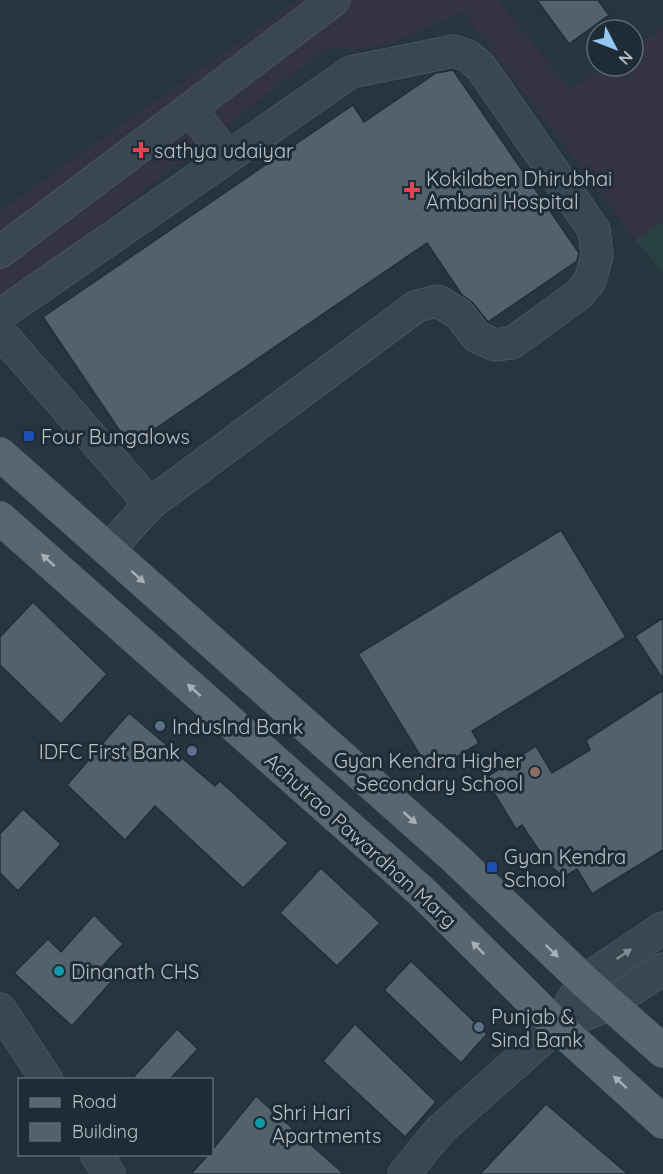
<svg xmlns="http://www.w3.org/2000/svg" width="663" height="1174" font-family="Quicksand,sans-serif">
	<rect width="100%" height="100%" fill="#273540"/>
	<path fill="#333341" d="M299 0H498L570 89 605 66H633V48L663 28V222L635 240 463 12 391 43 354 50 326 48 0 304V211Z"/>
	<path fill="#294140" d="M663 222V273L635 240Z"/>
	<g fill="#52626d" stroke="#222e37" stroke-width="1.5">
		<path d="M537 0H598L609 15 569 44Z"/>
		<path d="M453 70 579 253 577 261 488 322 473 303 462 295 427 243 130 446 43 317 353 105 364 122 436 73Z"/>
		<path d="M561 530 626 637 472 731 479 743 431 773 358 654Z"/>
		<path d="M33 602 107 674 61 724 0 665V637Z"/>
		<path d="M663 618V679L635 636Z"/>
		<path d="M663 690V850L592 894 577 869 564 877 548 864 522 825 516 829 485 778 536 746 552 773 590 750 586 740Z"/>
		<path d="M129 713 215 786 220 781 288 843 243 888 155 806 125 840 67 785Z"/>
		<path d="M23 809 61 844 18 891 0 873V834Z"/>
		<path d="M321 868 380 923 337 966 280 913Z"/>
		<path d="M94 915 123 944 100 969 112 981 72 1026 14 973 48 939 61 952Z"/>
		<path d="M411 961 487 1034 461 1063 384 990Z"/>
		<path d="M355 1024 436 1102 405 1137 323 1061Z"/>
		<path d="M177 1029 198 1049 169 1080H131Z"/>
		<path d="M256 1096 344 1174H191L208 1155H212V1150Z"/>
		<path d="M546 1104 628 1174H480Z"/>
	</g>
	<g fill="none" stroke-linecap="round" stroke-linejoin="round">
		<defs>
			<g id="minor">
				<path d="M190 109 228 157"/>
				<path d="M0 252 334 0"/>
				<path d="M0 315 351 72 454 51 468 56 480 66 594 230 597 255 590 281 578 295 512 343 495 345 477 337 459 314 438 301 417 306 150 504 108 550"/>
				<path d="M0 332 150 504"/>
				<path d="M0 1009 47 1080"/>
				<path d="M557 1026 610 1004 663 969"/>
				<path d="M96 1154 109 1174"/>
				<path d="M404 1174 440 1130 557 1026 584 981 663 928"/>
			</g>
			<g id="major">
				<path d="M0 454 454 857 584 981 663 1051"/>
				<path d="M0 518 422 892 557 1026 663 1122"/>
			</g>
		</defs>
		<use href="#minor" stroke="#59656d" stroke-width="33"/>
		<use href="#major" stroke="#455059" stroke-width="34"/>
		<use href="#minor" stroke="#3b4750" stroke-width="32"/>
		<use href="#major" stroke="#596670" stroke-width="33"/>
	</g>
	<defs><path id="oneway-solid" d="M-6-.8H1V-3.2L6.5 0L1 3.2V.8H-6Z" transform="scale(1.5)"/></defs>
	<g fill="#a5b0b8">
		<use href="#oneway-solid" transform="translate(48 560) rotate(-138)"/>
		<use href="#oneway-solid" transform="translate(138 577) rotate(42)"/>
		<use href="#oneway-solid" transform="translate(194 690) rotate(-138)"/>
		<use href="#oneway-solid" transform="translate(410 818) rotate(42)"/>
		<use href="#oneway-solid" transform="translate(478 948) rotate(-135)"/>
		<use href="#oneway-solid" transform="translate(552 951) rotate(44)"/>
		<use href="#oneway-solid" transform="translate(620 1082) rotate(-138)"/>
	</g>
	<use fill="#808b93" href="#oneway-solid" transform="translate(624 954) rotate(-34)"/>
	<g fill="#e0444e" stroke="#202c35" stroke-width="2">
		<path d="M138 141h6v6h6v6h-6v6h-6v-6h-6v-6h6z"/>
		<path d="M409 181h6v6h6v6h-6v6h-6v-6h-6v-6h6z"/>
	</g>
	<g fill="#1a4fb4" stroke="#202c35" stroke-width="2">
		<rect x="23" y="430" width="12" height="12" rx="3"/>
		<rect x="486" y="861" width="12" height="12" rx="3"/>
	</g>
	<g fill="#5c6f8a" stroke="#202c35" stroke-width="2">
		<circle cx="160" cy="726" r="6"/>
		<circle cx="192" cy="751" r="6"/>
		<circle cx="479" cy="1027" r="6"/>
	</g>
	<circle fill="#8d6e63" stroke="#202c35" stroke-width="2" cx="535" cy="772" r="6"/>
	<g fill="#0f9aa8" stroke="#202c35" stroke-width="2">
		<circle cx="59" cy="971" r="6"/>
		<circle cx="260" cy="1123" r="6"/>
	</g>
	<g text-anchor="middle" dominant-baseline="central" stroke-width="6" stroke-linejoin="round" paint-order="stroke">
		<g font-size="20" fill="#b8c2ca" stroke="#202c35" text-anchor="start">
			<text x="154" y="150">sathya udaiyar</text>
			<text x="426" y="178">Kokilaben Dhirubhai<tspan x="426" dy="23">Ambani Hospital</tspan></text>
			<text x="41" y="436">Four Bungalows</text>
			<text x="172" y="726">IndusInd Bank</text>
			<text x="180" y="751" text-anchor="end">IDFC First Bank</text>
			<text x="523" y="760" text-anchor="end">Gyan Kendra Higher<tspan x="523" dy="23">Secondary School</tspan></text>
			<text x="504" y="856">Gyan Kendra<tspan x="504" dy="23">School</tspan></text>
			<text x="71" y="971">Dinanath CHS</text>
			<text x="491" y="1016">Punjab &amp;<tspan x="491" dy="23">Sind Bank</tspan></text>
			<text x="272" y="1112">Shri Hari<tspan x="272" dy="23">Apartments</tspan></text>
		</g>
		<g font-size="20" fill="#b8c2ca" stroke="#202c35">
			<text transform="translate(361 840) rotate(42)">Achutrao Pawardhan Marg</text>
		</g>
	</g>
	<rect x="18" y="1078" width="195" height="78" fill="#202c35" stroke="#5d6871" stroke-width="1.5"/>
	<rect x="30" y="1098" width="30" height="9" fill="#596670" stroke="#5d6871" stroke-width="1.5"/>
	<text x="72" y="1108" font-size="18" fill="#b8c2ca">Road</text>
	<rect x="30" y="1123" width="30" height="18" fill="#52626d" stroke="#5d6871" stroke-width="1.5"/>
	<text x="72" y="1138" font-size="18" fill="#b8c2ca">Building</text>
	<g transform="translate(615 48) rotate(132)"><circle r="28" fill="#202c35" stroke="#5d6871" stroke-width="1.5"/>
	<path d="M0-4.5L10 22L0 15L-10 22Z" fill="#92c7f5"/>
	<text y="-9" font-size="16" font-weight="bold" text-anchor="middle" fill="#b8c2ca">N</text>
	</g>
</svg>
